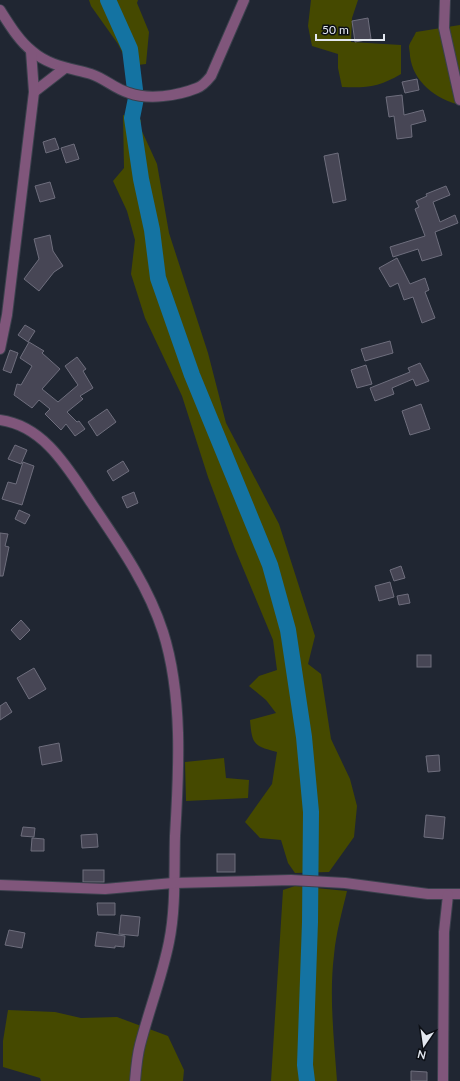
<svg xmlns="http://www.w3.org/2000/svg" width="460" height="1081" font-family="Lato,sans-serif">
	<rect width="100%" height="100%" fill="#202632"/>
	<g fill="#454900">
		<path d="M89 0H138L137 3 149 32 146 64 129 66 118 44 91 6Z"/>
		<path d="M311 0H358L352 18 351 42 401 45V74C379 87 367 88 342 87L338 68V54L312 46 308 26Z"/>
		<path d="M460 25V105C436 99 413 82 410 56 410 53 409 49 409 46 410 42 414 37 416 32Z"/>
		<path d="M123 115 141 120V129L157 164 169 233 208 353 226 423 279 524 315 636 308 664 321 674 331 739 350 779 357 806 354 837 329 872 295 873 288 863 281 840 260 838 245 822 272 784 277 752C254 746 252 745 250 720L276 713 266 700 249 686 259 676 277 670 273 640 235 549 208 477 182 396 145 318 131 274 135 240 127 211 113 181 124 168Z"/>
		<path d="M224 758 226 778 249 780 248 798 186 801 185 762Z"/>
		<path d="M295 886 347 891C342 912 336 933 334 955 329 995 334 1040 337 1081H271L283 890Z"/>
		<path d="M8 1010 55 1012 81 1018 117 1017 168 1036 184 1070 183 1081H41L40 1078 3 1067V1041Z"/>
	</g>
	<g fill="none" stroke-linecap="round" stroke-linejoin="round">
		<path stroke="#1473a2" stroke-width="16" d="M108 0 130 49 136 98 132 118 141 179 152 230 158 278 192 375 270 565 288 630 304 737 311 812 310 922 305 1065 307 1081"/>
	</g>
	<g fill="#474655" stroke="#6e6e7d">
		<path d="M368 18 371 39 355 42 352 21Z"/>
		<path d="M417 79 419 90 405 93 402 82Z"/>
		<path d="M402 95 404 115 423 110 426 121 411 125 412 137 397 139 394 116 389 117 386 97Z"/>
		<path d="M55 138 59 149 46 153 43 142Z"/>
		<path d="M74 144 79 159 66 163 61 148Z"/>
		<path d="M338 153 346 200 333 203 324 156Z"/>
		<path d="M50 182 55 198 40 202 35 186Z"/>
		<path d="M446 186 450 195 433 202 440 222 455 215 458 223 435 232 442 255 422 261 418 249 393 257 390 247 425 236 415 209 419 207 416 201 427 196 426 194Z"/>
		<path d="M50 235 53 251 63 266 54 272 39 291 24 279 39 259 34 239Z"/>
		<path d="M397 258 410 284 425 278 429 290 425 292 435 318 422 323 413 297 404 300 398 283 390 287 379 268Z"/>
		<path d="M25 325 35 331 28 342 18 335Z"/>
		<path d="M390 341 393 353 365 361 361 349Z"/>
		<path d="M29 342 44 351 42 353 60 369 42 389 58 402 78 385 65 366 77 357 86 369 83 371 93 388 80 396 83 399 67 412 77 422 79 421 85 429 75 436 66 424 61 430 45 414 50 409 39 400 32 408 14 395 17 384 21 385 32 366 20 358Z"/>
		<path d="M10 350 18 353 11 373 3 370Z"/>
		<path d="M420 363 429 381 416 386 413 379 392 388 394 394 375 401 370 388 410 372 408 368Z"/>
		<path d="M366 365 372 384 357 388 351 370Z"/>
		<path d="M421 404 430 429 410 435 402 411Z"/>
		<path d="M107 409 116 422 97 436 88 422Z"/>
		<path d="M15 445 27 450 21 464 8 459Z"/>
		<path d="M123 461 129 471 113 481 107 471Z"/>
		<path d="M23 462 34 466 22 505 2 499 8 482 16 484Z"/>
		<path d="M134 492 138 503 127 508 122 497Z"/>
		<path d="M19 510 30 515 25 524 15 519Z"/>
		<path d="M0 533 8 534 5 546 9 547 3 576H0Z"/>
		<path d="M401 566 405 578 394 581 390 570Z"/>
		<path d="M390 582 394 597 379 601 375 586Z"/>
		<path d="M408 594 410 603 399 605 397 596Z"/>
		<path d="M21 620 30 630 20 640 11 630Z"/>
		<rect x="417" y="655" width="14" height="12"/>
		<path d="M34 668 46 689 29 699 17 678Z"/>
		<path d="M6 702 12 712 0 720V706Z"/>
		<path d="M59 743 62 761 42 765 39 747Z"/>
		<path d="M439 755 440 771 428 772 426 756Z"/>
		<path d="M426 815 445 817 443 839 424 837Z"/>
		<path d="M23 827 35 828 34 837 21 836Z"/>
		<path d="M97 834 98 847 82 848 81 835Z"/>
		<path d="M32 838 44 839V851H31Z"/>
		<rect x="217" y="854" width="18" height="18"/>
		<rect x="83" y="870" width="21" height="12"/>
		<path d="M97 903H115V915H98Z"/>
		<path d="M121 915 140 917 138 936 119 934Z"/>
		<path d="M9 930 25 933 22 948 5 945Z"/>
		<path d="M97 932 125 936 124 947 115 946V948L95 946Z"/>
		<path d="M411 1071 427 1072V1081H411Z"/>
	</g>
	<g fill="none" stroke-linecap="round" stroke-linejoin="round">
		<defs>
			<g id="minor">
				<path d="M445 0 444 28 460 100"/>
				<path d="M0 10C9 24 19 41 32 51 49 66 70 68 91 74 104 78 115 89 129 93 149 100 177 96 197 88 203 86 207 81 211 76L244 0"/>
				<path d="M34 92 65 68"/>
				<path d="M0 349 7 315 34 92 31 51"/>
				<path d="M0 420C45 426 69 470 92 504 119 544 148 585 163 632 183 695 179 770 175 836 174 871 176 908 169 942 162 977 149 1010 140 1045 137 1056 136 1069 135 1081"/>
				<path d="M0 885 105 889 173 883 291 880 345 883 428 894H460"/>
				<path d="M443 1081 444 932 448 895"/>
			</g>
		</defs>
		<use href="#minor" stroke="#3b414d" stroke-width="12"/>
		<use href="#minor" stroke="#80567b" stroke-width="10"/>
	</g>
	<g transform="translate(424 1045) rotate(193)" stroke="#0c0f15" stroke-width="3" paint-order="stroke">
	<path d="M0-3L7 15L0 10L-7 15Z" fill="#e3e8f0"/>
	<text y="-6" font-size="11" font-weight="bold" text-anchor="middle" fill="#e3e8f0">N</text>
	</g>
	<path d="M316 34v6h68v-6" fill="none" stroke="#e3e8f0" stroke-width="2"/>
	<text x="322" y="34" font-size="12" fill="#e3e8f0" stroke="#0c0f15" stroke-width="3" paint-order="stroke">50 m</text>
</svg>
